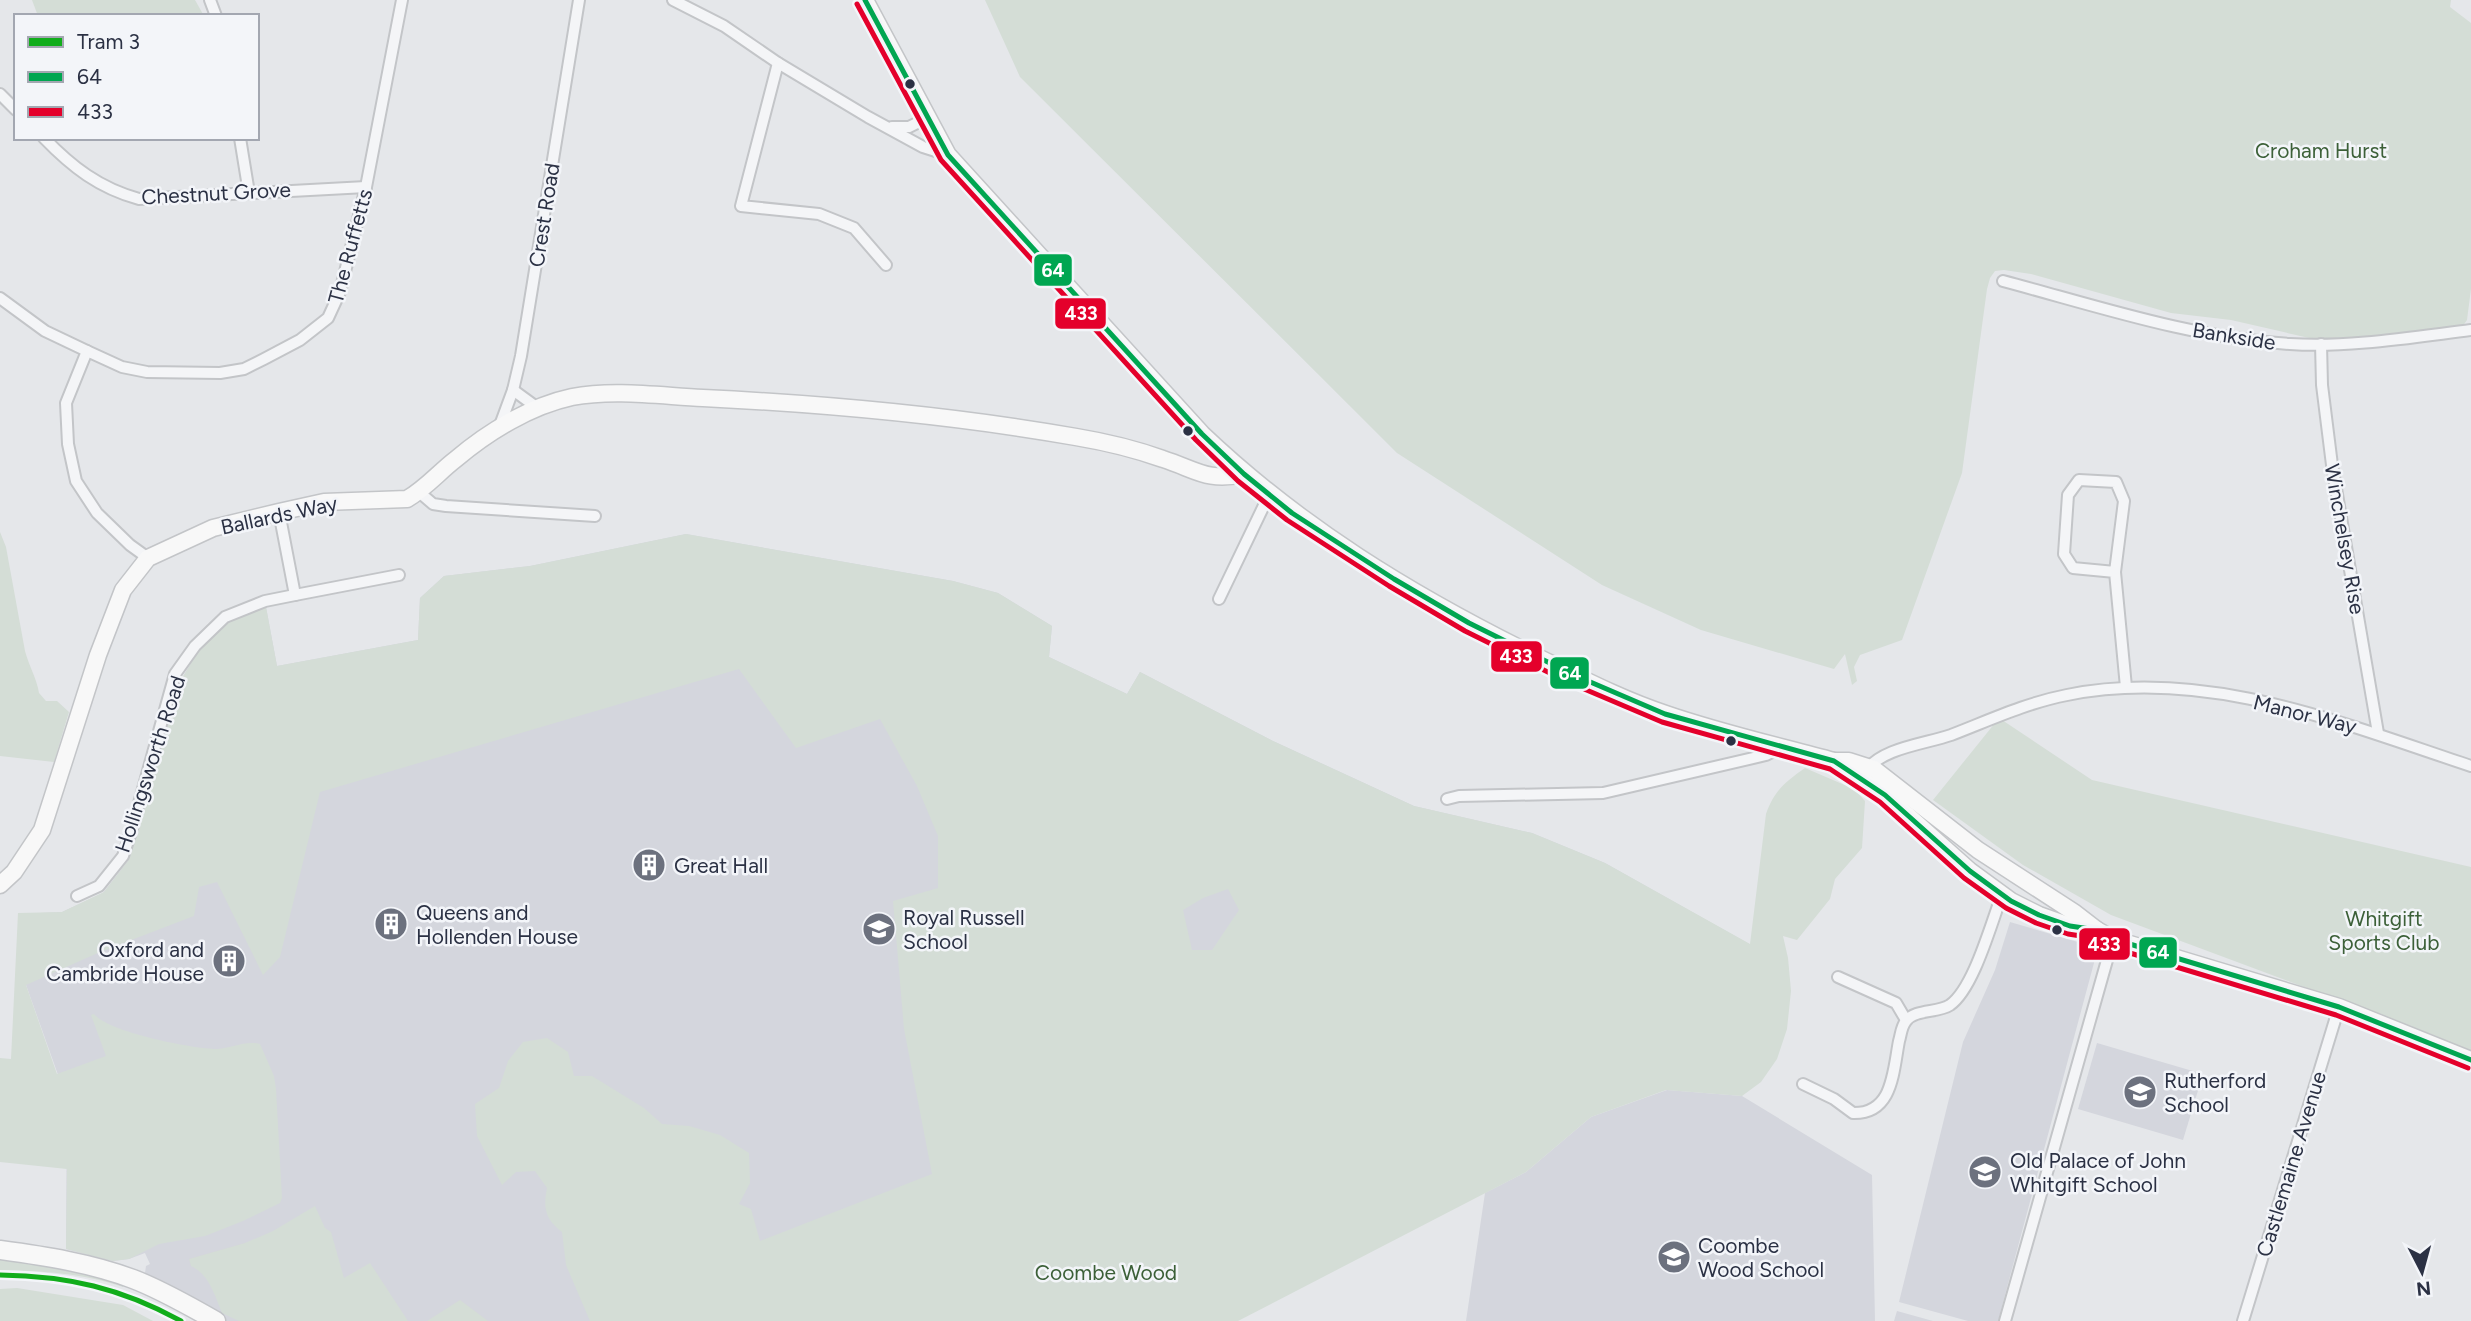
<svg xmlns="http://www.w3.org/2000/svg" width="2471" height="1321" font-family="Figtree,sans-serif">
	<rect width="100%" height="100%" fill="#e5e7ea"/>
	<g fill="#d4d6dd">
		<path d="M686 534 953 581 998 593 1052 626 1049 657 1127 694 1140 672 1273 741 1414 806 1532 833 1605 863 1751 945 792 1321H226L145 1273 146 1266 150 1264 145 1253 129 1259 113 1261 66 1249 67 1100 26 985 40 913 62 912 103 893 128 861 182 678 200 649 227 623 266 607 277 666 418 640 420 598 444 576 530 566Z"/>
		<path d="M2010 922 2098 948 1998 1321H1968L1899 1302 1963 1042 1995 970Z"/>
		<path d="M2097 1043 2203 1074 2183 1140 2078 1109Z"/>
		<path d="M1667 1090 1742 1096 1872 1175 1875 1321H1466L1485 1193 1526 1172 1591 1117Z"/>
		<path d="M1897 1311 1933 1321H1894Z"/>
	</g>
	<g fill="#d4ddd6" fill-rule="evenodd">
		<path d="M32 0H195L204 16H38Z"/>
		<path d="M985 0H2451L2450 7 2471 23V289L2467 320 2462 327 2384 337 2318 340 2231 320 2171 313 2031 274 2004 270 1995 271 1990 278 1987 289 1962 473 1902 640 1860 655 1854 667 1857 681 1852 685 1845 654 1834 669 1701 630 1602 585 1397 453 1020 77Z"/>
		<path d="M0 532 6 547 25 651C29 666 37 679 39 693L46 701H57L69 712 54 762 0 756Z"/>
		<path d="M686 534 953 581 998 593 1052 626 1049 657 1127 694 1140 672 1273 741 1414 806 1532 833 1605 863 1750 944 1766 814C1774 791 1785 782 1805 768L1854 789 1865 801 1862 848 1835 879 1830 899 1797 940 1783 936 1788 958 1791 991 1787 1029 1777 1059 1761 1082 1742 1096 1666 1090 1591 1117 1526 1172 1238 1321H590L566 1265 562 1232C545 1219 543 1208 547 1188L535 1171 516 1172 502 1185 477 1136 475 1104 499 1088 508 1061 523 1042 547 1038 568 1052 574 1076H592L644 1108 662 1124 689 1126 720 1135 749 1153 750 1183 739 1204 751 1209 760 1241 932 1174 904 1029 893 901 938 888V836L917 786 880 719 796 748 739 669 320 792 280 957 263 975 217 882 199 887 194 916 100 952 26 985 57 1074 106 1056 91 1015 94 1014C108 1032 193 1049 217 1049 232 1048 246 1040 260 1044L274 1076 276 1089 282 1198 280 1203 243 1221 205 1236 159 1244 129 1259 113 1261 66 1249 67 1169 0 1162V1058L11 1059 18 913 62 912 104 892 128 861 182 678 200 649 227 623 266 607 277 666 418 640 420 598 444 576 530 566ZM1228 889 1239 910 1212 950H1192L1183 910 1203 898Z"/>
		<path d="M1999 718 2092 780 2471 867V1052L2436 1036 2111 915 2023 865 1933 800Z"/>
		<path d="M315 1206 325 1228 331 1232 344 1278 370 1263 408 1321H239L222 1313C215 1296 209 1274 191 1266L189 1259 245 1243 273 1231Z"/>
		<path d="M0 1256 40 1262 124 1281 123 1287C82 1273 43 1271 0 1270Z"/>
		<path d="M17 1288 123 1305 153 1321H0V1289Z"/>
		<path d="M460 1300 488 1321H427Z"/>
	</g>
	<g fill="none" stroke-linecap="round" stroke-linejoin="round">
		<defs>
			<g id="street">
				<path d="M210 0 216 16"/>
				<path d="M673 0 724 26 778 63 868 117 923 147 948 155"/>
				<path d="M778 63 741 206 819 214 854 228 886 265"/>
				<path d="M0 94 16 110"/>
				<path d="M892 127H909L927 118"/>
				<path d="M44 138C72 167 99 188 139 199L366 187"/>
				<path d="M240 138 249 193"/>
				<path d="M2003 281C2097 306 2192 338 2290 344 2347 348 2414 337 2471 330"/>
				<path d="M0 298 45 331 87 351 66 403 68 444 76 481 97 513 130 545 148 558"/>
				<path d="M2321 344 2322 385 2332 465 2378 733"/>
				<path d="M87 351 122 367 147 372 220 373 244 369 264 359 300 340 328 318 340 292 366 187 402 0"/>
				<path d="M513 390 539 409"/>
				<path d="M499 428 513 390 521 356 579 0"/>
				<path d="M419 492 433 504 446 506 595 516"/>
				<path d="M2115 572 2124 501 2116 482 2079 480 2068 495 2064 554 2073 568 2115 572 2126 687"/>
				<path d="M295 595 399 575"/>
				<path d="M1219 599 1269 495"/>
				<path d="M1866 771C1881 748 1925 744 1951 735 1990 720 2026 703 2067 695 2206 667 2341 723 2471 766"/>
				<path d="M1447 799 1459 796 1603 793 1766 755 1782 747"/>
				<path d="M77 896 99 886 123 856 131 832 175 674 195 646 225 617 265 601 295 595 279 512"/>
				<path d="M1838 977 1896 1003 1906 1020"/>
				<path d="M1803 1084 1834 1099 1853 1113C1893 1114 1893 1072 1899 1041 1901 1035 1901 1027 1906 1021 1915 1009 1938 1013 1950 1005 1974 988 1991 923 2002 895"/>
				<path d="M2005 1321 2113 939"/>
				<path d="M2243 1321 2339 1007"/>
			</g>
			<g id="secondary">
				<path d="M865 0 948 155 1202 434C1300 527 1410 594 1531 654 1575 675 1620 699 1666 714 1721 733 1779 746 1834 761H1849L1874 769 1978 850 2075 913 2097 930"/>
				<path d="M1834 761 1885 795 1970 871 2011 901 2039 915 2070 926 2097 930 2113 939 2339 1007 2471 1060"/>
				<path d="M0 885 14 872 42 830 98 655 123 590 148 558 213 528 279 512 324 502 407 499C426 488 439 472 456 459 488 432 530 406 572 397 614 389 661 396 703 398 825 404 956 416 1076 437 1106 442 1135 449 1163 459 1197 470 1207 482 1244 474"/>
			</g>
			<path id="primary" d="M0 1250C44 1256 91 1263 133 1279 162 1290 189 1306 216 1321"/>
		</defs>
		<use href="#street" stroke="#c3c5c8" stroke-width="14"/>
		<use href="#secondary" stroke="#c3c5c8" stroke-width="19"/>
		<use href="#primary" stroke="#c2c4c8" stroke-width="21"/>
		<use href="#street" stroke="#f4f5f7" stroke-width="10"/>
		<use href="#secondary" stroke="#f8f8f8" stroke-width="16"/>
		<use href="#primary" stroke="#f8f8f8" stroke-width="18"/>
		<defs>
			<path id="bus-1" d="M865 0 948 155 1202 434 1244 474 1292 513 1394 579 1469 623 1574 675 1665 714 1834 761 1885 795 1970 871 2011 901 2039 915 2070 926 2097 930 2113 939 2339 1007 2471 1060"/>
			<path id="bus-2" d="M857 4 941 160 1196 440 1238 481 1287 520 1389 586 1465 631 1570 683 1662 722 1830 769 1880 802 1964 878 2006 908 2036 923 2068 934 2094 938 2110 947 2336 1015 2468 1068"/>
		</defs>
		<use href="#bus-1" stroke="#f3f5f9" stroke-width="10"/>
		<use href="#bus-2" stroke="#f3f5f9" stroke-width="10"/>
		<use href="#bus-1" stroke="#00a651" stroke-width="5"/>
		<use href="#bus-2" stroke="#e4002b" stroke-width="5"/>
		<defs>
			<path id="tram-1" d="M0 1275C68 1276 121 1288 181 1321"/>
		</defs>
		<use href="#tram-1" stroke="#f3f5f9" stroke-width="10"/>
		<use href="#tram-1" stroke="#11ad1b" stroke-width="5"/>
	</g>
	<defs>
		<symbol id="building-disc" viewBox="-11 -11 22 22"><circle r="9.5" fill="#6c717e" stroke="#f3f5f9"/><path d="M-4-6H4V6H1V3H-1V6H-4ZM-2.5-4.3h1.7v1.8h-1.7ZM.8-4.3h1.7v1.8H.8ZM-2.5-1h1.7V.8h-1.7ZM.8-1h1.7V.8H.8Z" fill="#fff"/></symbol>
		<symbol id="school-disc" viewBox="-11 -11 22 22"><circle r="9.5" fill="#6c717e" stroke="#f3f5f9"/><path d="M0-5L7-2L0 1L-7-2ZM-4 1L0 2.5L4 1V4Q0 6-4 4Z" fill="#fff"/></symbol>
	</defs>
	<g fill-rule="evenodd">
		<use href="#building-disc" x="630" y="846" width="38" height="38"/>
		<use href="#building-disc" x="372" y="905" width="38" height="38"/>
		<use href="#school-disc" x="860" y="910" width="38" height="38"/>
		<use href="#building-disc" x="210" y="942" width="38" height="38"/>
		<use href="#school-disc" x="2121" y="1073" width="38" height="38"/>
		<use href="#school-disc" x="1966" y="1153" width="38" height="38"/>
		<use href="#school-disc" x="1655" y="1238" width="38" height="38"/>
	</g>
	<g fill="#2b3144" stroke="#f3f5f9" stroke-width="2.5">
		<circle cx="910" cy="84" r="6"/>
		<circle cx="1188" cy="431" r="6"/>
		<circle cx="1731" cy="741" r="6"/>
		<circle cx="2057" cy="930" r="6"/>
	</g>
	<g text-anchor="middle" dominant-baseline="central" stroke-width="5" stroke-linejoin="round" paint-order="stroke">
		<g font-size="21" fill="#3c6038" stroke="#f3f5f9">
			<text x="2321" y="150">Croham Hurst</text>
			<text x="2384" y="918">Whitgift<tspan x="2384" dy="24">Sports Club</tspan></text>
			<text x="1106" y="1272">Coombe Wood</text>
		</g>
		<g font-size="21" fill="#2b3144" stroke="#f3f5f9">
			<text transform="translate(216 193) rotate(-3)">Chestnut Grove</text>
			<text transform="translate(544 215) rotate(-81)">Crest Road</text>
			<text transform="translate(350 246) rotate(-75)">The Ruffetts</text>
			<text transform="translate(2234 336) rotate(9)">Bankside</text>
			<text transform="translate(279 515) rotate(-12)">Ballards Way</text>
			<text transform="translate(2345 539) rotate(80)">Winchelsey Rise</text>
			<text transform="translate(2305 714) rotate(14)">Manor Way</text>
			<text transform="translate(150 764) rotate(-72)">Hollingsworth Road</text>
			<text transform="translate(2291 1164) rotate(-73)">Castlemaine Avenue</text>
		</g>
		<g font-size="21" fill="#2b3144" stroke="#f3f5f9" text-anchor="start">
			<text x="674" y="865">Great Hall</text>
			<text x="416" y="912">Queens and<tspan x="416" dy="24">Hollenden House</tspan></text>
			<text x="903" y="917">Royal Russell<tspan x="903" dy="24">School</tspan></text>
			<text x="204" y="949" text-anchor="end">Oxford and<tspan x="204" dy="24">Cambride House</tspan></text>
			<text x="2164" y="1080">Rutherford<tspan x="2164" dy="24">School</tspan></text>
			<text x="2010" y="1160">Old Palace of John<tspan x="2010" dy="24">Whitgift School</tspan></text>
			<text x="1698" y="1245">Coombe<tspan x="1698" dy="24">Wood School</tspan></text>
		</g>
	</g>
	<g stroke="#f3f5f9" stroke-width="2.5">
		<rect x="1033" y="253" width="40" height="34" rx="7" fill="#00a651"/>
		<rect x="1054" y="297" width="53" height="33" rx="7" fill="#e4002b"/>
		<rect x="1490" y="640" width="53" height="33" rx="7" fill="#e4002b"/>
		<rect x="1549" y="656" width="41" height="34" rx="7" fill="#00a651"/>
		<rect x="2078" y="927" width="53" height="34" rx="7" fill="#e4002b"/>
		<rect x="2138" y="936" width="40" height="33" rx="7" fill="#00a651"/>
	</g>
	<g font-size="19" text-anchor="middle" font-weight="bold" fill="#fff">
		<text x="1053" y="277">64</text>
		<text x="1081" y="320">433</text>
		<text x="1516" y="663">433</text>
		<text x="1570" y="680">64</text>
		<text x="2104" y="951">433</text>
		<text x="2158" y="959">64</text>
	</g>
	<rect x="14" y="14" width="245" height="126" fill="#f3f5f9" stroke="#a3a7b1" stroke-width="2"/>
	<rect x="28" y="37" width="35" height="10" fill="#11ad1b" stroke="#a3a7b1" stroke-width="2"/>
	<text x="77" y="49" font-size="21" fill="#2b3144">Tram 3</text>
	<rect x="28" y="72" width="35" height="10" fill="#00a651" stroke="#a3a7b1" stroke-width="2"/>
	<text x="77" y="84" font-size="21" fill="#2b3144">64</text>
	<rect x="28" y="107" width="35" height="10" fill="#e4002b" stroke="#a3a7b1" stroke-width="2"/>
	<text x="77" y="119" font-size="21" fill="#2b3144">433</text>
	<g transform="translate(2422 1272) rotate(174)" stroke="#f3f5f9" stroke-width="5" paint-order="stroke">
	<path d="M0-5L12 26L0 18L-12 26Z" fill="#2b3144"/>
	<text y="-10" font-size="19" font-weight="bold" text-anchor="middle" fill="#2b3144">N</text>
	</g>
</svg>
